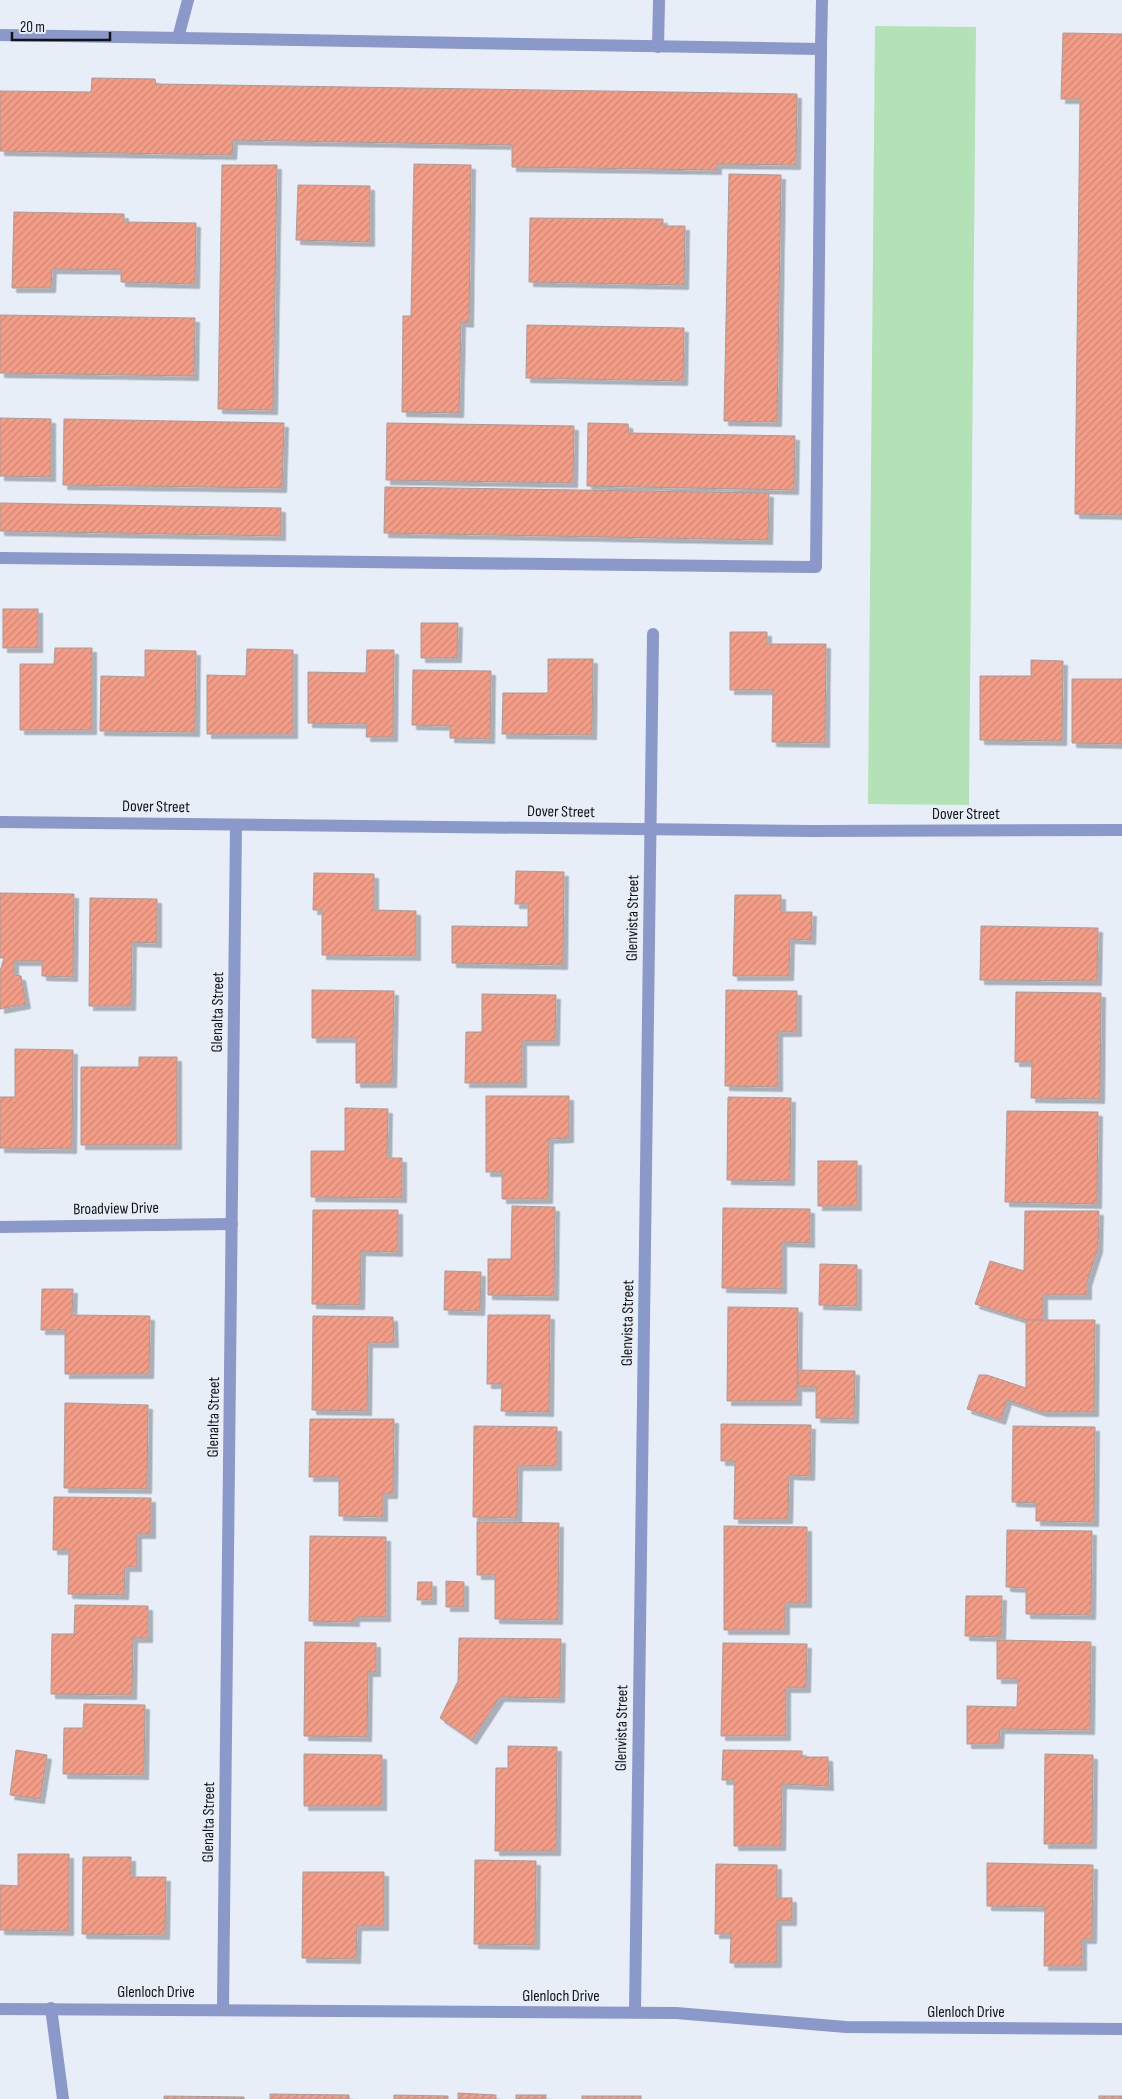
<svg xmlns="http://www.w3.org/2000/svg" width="1122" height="2099" font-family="'Sofia Sans Condensed',sans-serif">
	<defs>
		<pattern id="building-hatch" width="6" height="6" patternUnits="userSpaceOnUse" patternTransform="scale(1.25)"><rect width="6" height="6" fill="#f39d87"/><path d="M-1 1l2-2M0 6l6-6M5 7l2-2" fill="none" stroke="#cf8674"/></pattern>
		<filter id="shadow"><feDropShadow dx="4.5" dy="4.5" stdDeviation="0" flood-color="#0004"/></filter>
	</defs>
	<rect width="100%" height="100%" fill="#e7eef8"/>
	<path fill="#b3e2b7" d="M875 26 976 27 969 805 868 804Z"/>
	<g fill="url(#building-hatch)" stroke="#a89c98" filter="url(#shadow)">
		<path d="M1063 33 1122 34V515L1075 514 1080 99H1061Z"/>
		<path d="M92 78 155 79 156 84 797 94 796 165 717 164V170L512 167V145L233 140 232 155 0 151V91L91 92Z"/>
		<path d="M414 164 471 165 469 323 461 322 459 413 402 412 403 316H411Z"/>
		<path d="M222 165H277L273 410 218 409Z"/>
		<path d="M729 174 781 175 777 422 724 421Z"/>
		<path d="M298 185 370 186V242L296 240Z"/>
		<path d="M14 212 124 214V222L196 223 195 284 121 282V270L52 269 51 288H12Z"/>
		<path d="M530 218 663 219V226H685L684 285 529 282Z"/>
		<path d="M0 315 195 318 194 376 0 373Z"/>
		<path d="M527 325 684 328 683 381 526 378Z"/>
		<path d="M0 418 51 419V477L0 476Z"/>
		<path d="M64 419 284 423 282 488 63 485Z"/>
		<path d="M387 423 574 426 573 483 386 480Z"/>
		<path d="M588 423 628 424 629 433 795 436 794 490 587 486Z"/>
		<path d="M385 487 769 493 768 540 384 533Z"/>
		<path d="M0 503 281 508V536L0 531Z"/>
		<rect x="3" y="609" width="35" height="39"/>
		<path d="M421 623H458L457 658H421Z"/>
		<path d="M730 632H767V644H826L825 743 772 742 773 690H730Z"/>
		<path d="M55 648H92V730H20V664H54Z"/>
		<path d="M247 649 293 650V734H207V675L246 676Z"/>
		<path d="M145 650 196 651 195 732 100 731 101 676 145 677Z"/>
		<path d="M367 650H394L393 737H366L367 724 308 723V672L366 673Z"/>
		<path d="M548 659H593L592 735 502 734 503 693H548Z"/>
		<path d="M1031 660 1063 661 1062 741 980 740V676H1031Z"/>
		<path d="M413 670 491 671 490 739 450 738V726L412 725Z"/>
		<path d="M1072 679H1122V744L1072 743Z"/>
		<path d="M516 871 564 872 563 965 452 963V926L528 927V904H515Z"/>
		<path d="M314 873 374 874V910L416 911V956L322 955V910H313Z"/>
		<path d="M0 893 74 894 73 977 42 976V961H14V975L21 976 26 1004 0 1009V971L4 958H0Z"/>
		<path d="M735 895H781V912H812L811 940 790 939 789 976H733Z"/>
		<path d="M90 898 157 899V943L132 942 131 1006H89Z"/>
		<path d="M981 926 1098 928 1097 981 980 980Z"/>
		<path d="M312 990 394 991 392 1083H356V1038H312Z"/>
		<path d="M726 990 797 991V1032H778V1087L725 1086Z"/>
		<path d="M1016 992 1101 993 1100 1099 1031 1098 1032 1062H1015Z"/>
		<path d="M482 994 556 995 555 1041H522V1083H465L466 1032H482Z"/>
		<path d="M15 1049 73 1050 72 1149 0 1148V1097H15Z"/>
		<path d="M139 1057H177V1145H81V1067H139Z"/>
		<path d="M486 1096H569V1138L549 1139 548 1199H502V1172H486Z"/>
		<path d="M728 1097 791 1098 790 1181 727 1180Z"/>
		<path d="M345 1108 388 1109 387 1158H402V1198L311 1197V1151H345Z"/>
		<path d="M1007 1111 1098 1112 1097 1204 1005 1202Z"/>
		<rect x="818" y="1161" width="39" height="45"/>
		<path d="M512 1206 555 1207 554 1296 488 1295V1259H511Z"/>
		<path d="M723 1208 810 1209V1243L782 1242V1289L722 1288Z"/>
		<path d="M313 1210H398V1252L361 1251 360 1305 312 1304Z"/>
		<path d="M1025 1211H1099L1098 1248 1087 1282V1295H1043V1320H1026L975 1304 990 1261 1024 1271Z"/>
		<path d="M820 1264 857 1265V1306L819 1305Z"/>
		<path d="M445 1271 481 1272 480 1311 444 1310Z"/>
		<path d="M42 1289H73L72 1315 150 1316 149 1374H65V1330H41Z"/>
		<path d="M728 1307 798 1308 797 1401H727Z"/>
		<path d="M488 1315H550L549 1412 501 1411 502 1384H487Z"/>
		<path d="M313 1316 393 1317 394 1343H368L367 1411 312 1410Z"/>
		<path d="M1026 1320H1095L1094 1412H1042L1007 1400 1001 1420 967 1409 979 1375H987L1026 1388Z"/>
		<path d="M798 1370 855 1371 854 1419 816 1418V1387H798Z"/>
		<path d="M65 1403 148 1405 147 1489 64 1488Z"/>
		<path d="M310 1419H394L393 1494H383V1517L339 1516V1477H309Z"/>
		<path d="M721 1424 811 1425 810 1476 789 1475 788 1519H734L735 1461H721Z"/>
		<path d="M474 1426 557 1427V1466H518L517 1518 473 1517Z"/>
		<path d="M1013 1426 1095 1427 1094 1522 1036 1521V1503L1012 1502Z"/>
		<path d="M54 1497 151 1498V1534H137V1567H125L124 1595 68 1594 69 1550H53Z"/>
		<path d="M477 1522 559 1523 558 1620 495 1619V1575H477Z"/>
		<path d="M724 1526 807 1527V1603H785V1630H724Z"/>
		<path d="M1007 1530 1092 1531 1091 1615 1026 1614V1588L1006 1587Z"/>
		<path d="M310 1536 386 1537V1617H355V1622L309 1621Z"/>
		<path d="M446 1581 464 1582V1607H446Z"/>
		<path d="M418 1582H432V1600H417Z"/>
		<path d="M966 1596H1002L1001 1637 965 1636Z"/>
		<path d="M75 1605 148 1606V1638H133L132 1695 51 1694 52 1634H74Z"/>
		<path d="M459 1638 561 1639 560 1698 500 1697 472 1740 440 1718 458 1681Z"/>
		<path d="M997 1640 1091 1642 1090 1730 1000 1729 999 1744H967V1706L1017 1707 1018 1679H997Z"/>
		<path d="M305 1642 376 1643V1672H368L367 1737 304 1736Z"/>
		<path d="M723 1643 807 1644 806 1688H786V1736H721Z"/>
		<path d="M84 1704 145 1705 144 1775 63 1774 64 1728H83Z"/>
		<path d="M508 1746 557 1747 556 1851H495L496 1768H508Z"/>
		<path d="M16 1750 47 1755 40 1799 10 1795Z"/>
		<path d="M723 1750 802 1751V1757H828L829 1786 782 1784 781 1846H734V1780H722Z"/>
		<path d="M304 1754 382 1755V1806H304Z"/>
		<path d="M1045 1754 1093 1755 1092 1844H1044Z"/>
		<path d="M18 1854H69V1931L0 1930V1885L18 1886Z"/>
		<path d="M83 1857H131V1877H166L165 1935 82 1934Z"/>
		<path d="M475 1860 536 1861 535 1945 474 1944Z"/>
		<path d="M987 1863 1093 1865 1092 1939H1082V1966H1044L1045 1907 987 1906Z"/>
		<path d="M716 1864 777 1865V1898H792V1921H777V1963H730L731 1934H715Z"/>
		<path d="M303 1872H384V1926H357L356 1959 302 1958Z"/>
		<path d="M458 2093 496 2095V2099H458Z"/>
		<path d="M270 2094 349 2095V2099H270Z"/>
		<path d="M394 2095 448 2096V2099H394Z"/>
		<rect x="516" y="2095" width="30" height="4"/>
		<path d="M164 2096 244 2097V2099H164Z"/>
		<rect x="582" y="2096" width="59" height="3"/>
		<rect x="1099" y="2096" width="23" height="3"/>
	</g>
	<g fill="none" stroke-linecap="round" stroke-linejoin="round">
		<g stroke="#8a98ca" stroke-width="12">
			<path d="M0 35 821 49 816 567 0 558"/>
			<path d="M178 38 188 0"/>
			<path d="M658 47 659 0"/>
			<path d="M821 49 822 0"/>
		</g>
		<g stroke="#8a98ca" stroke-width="12">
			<path d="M0 822 813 831 1122 830"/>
			<path d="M0 1227 232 1224"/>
			<path d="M51 2008 63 2099"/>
			<path d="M0 2009 676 2013 846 2027 1122 2029"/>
			<path d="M223 2009 236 825"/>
			<path d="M635 2012 653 634"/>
		</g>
	</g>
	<g text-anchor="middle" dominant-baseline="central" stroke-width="4" stroke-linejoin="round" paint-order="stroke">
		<g font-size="16" fill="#111316" stroke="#e7eef8">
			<text transform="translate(156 807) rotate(1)">Dover Street</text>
			<text transform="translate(561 812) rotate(1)">Dover Street</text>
			<text x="966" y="814">Dover Street</text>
			<text transform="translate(633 918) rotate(-89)">Glenvista Street</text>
			<text transform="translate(218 1012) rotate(-89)">Glenalta Street</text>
			<text transform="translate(116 1209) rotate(-1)">Broadview Drive</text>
			<text transform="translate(628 1323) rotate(-89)">Glenvista Street</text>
			<text transform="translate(214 1417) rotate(-89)">Glenalta Street</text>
			<text transform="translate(622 1728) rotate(-89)">Glenvista Street</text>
			<text transform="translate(209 1822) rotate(-89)">Glenalta Street</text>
			<text x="156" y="1992">Glenloch Drive</text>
			<text x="561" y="1996">Glenloch Drive</text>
			<text x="966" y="2012">Glenloch Drive</text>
		</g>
	</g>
	<path d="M12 32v8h98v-8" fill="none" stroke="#111316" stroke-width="2.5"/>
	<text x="20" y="32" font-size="15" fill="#111316" stroke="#e7eef8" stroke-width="4" paint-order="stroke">20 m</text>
</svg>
